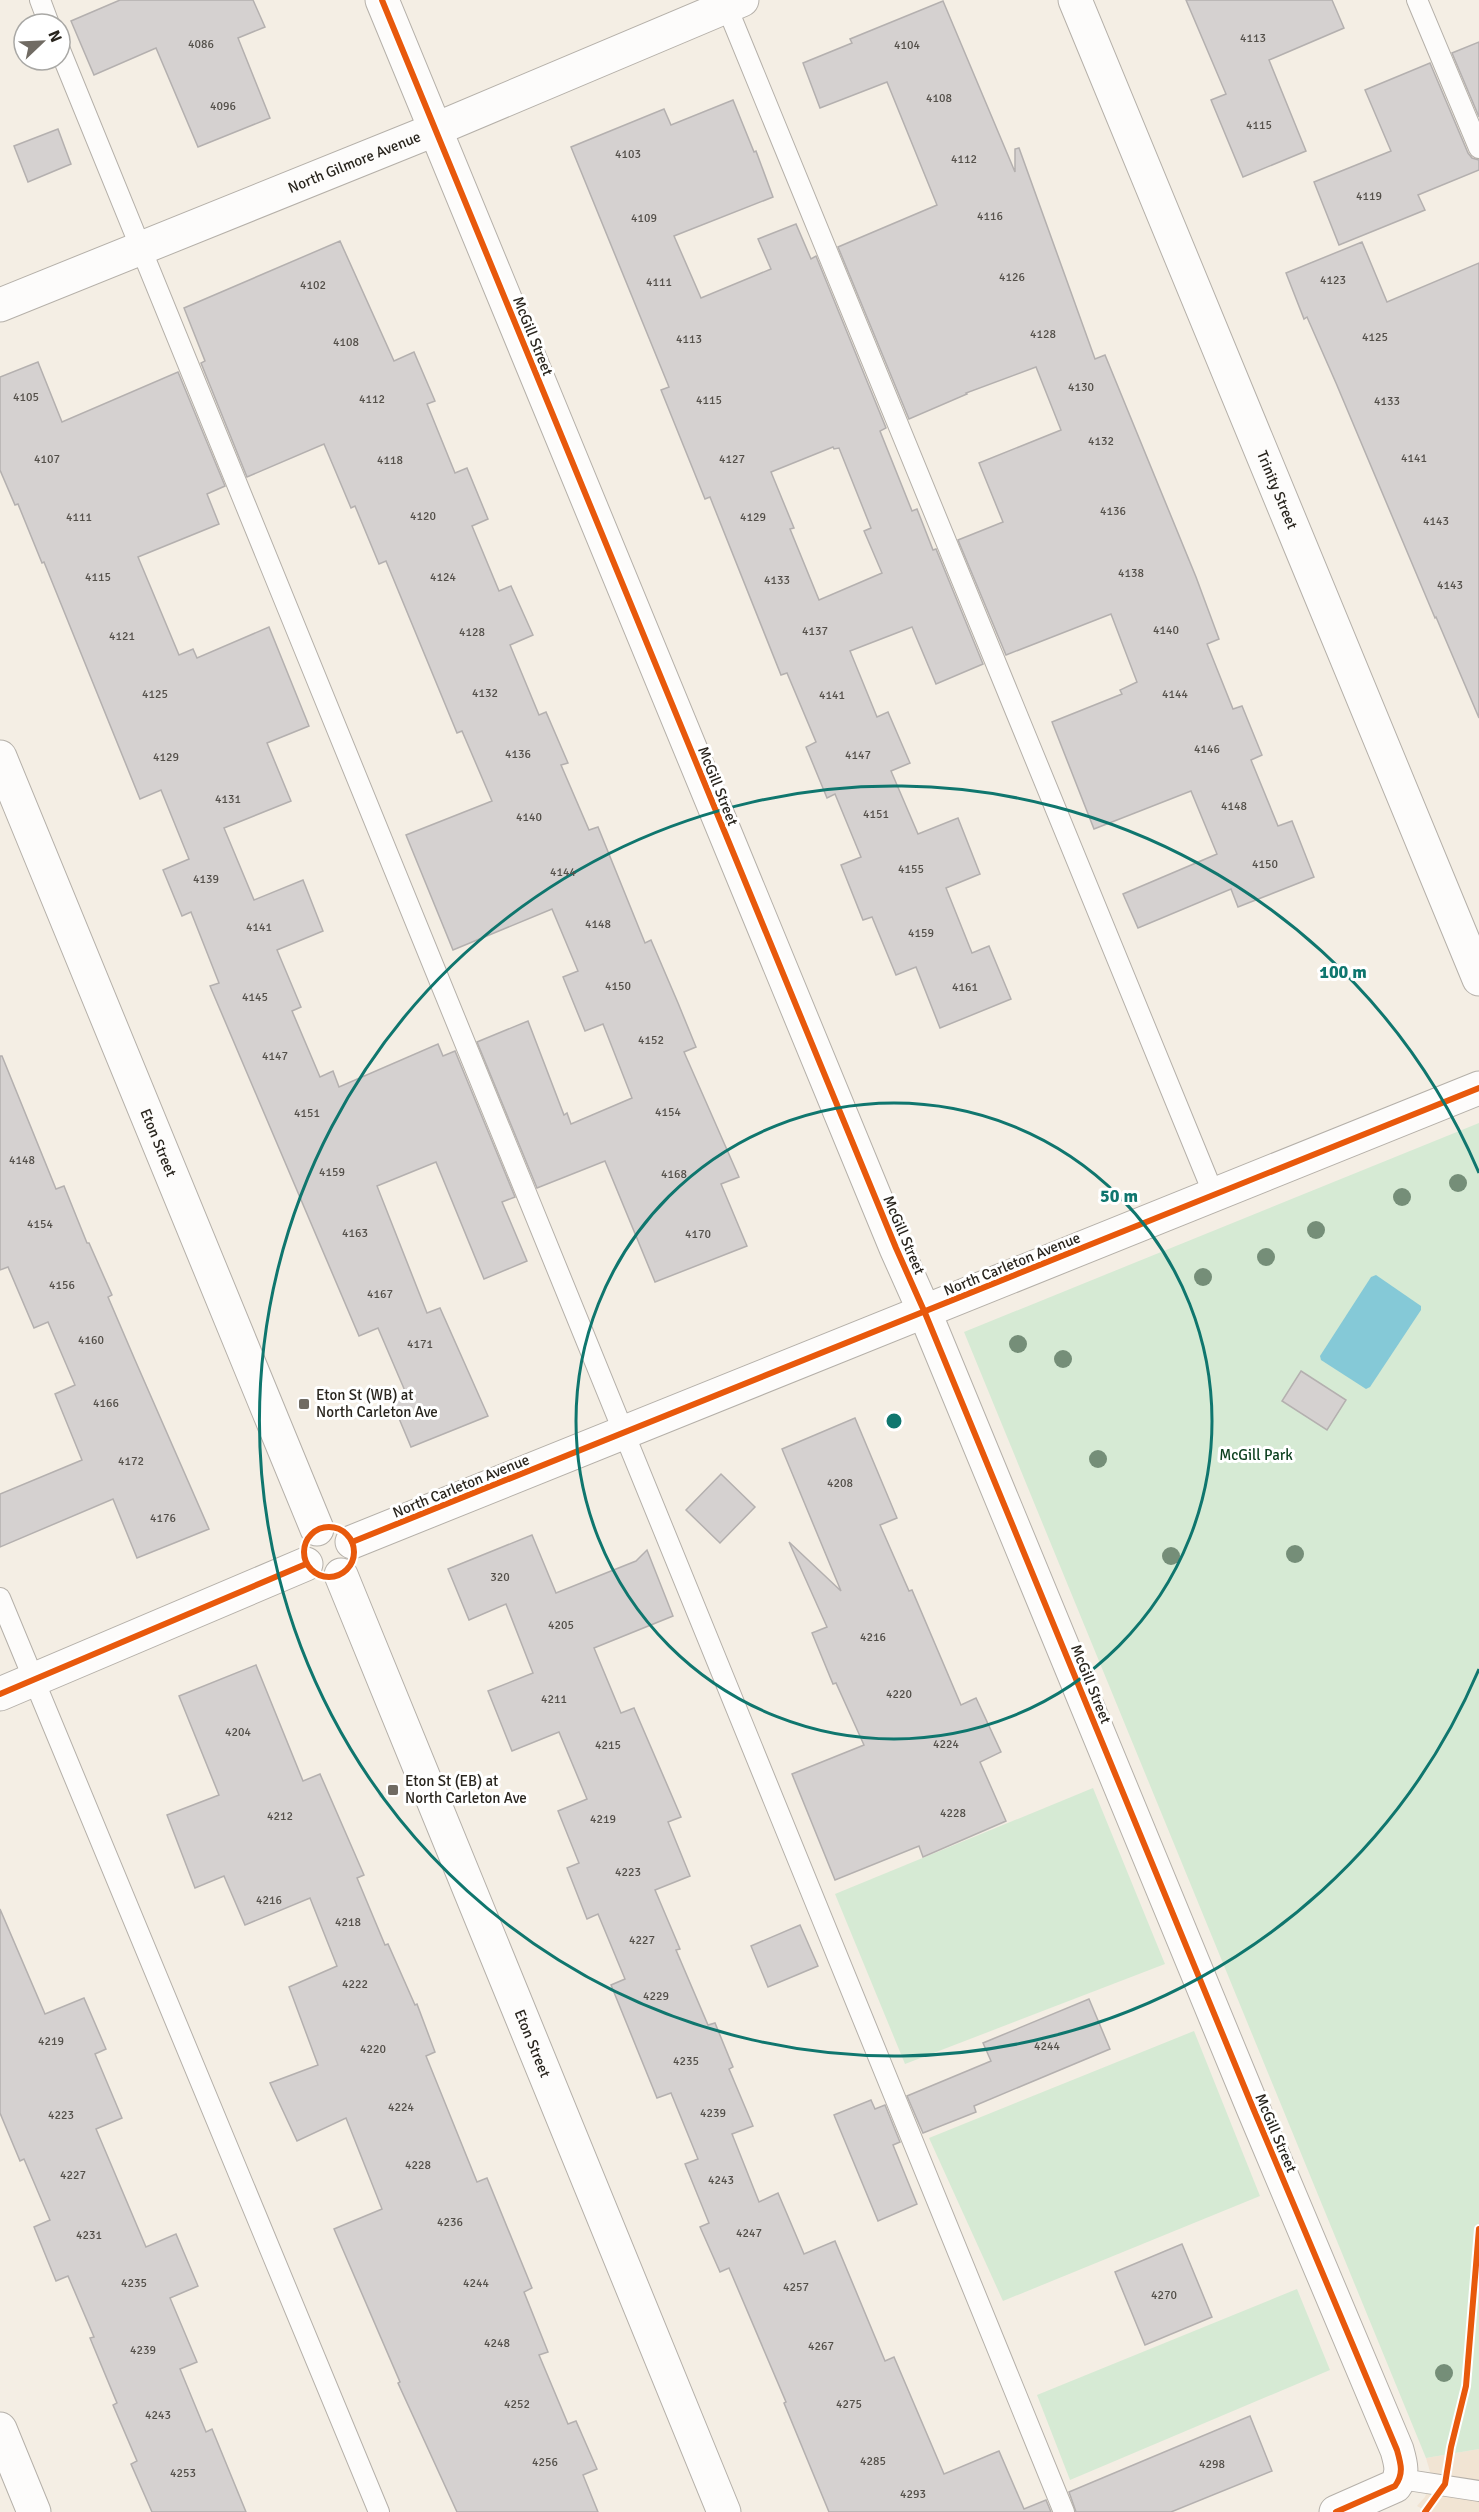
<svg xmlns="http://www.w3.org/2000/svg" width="1479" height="2512" font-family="Signika,sans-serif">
	<rect width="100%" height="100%" fill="#f4eee4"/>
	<path fill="#f1e4d3" d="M1479 2449V2512H1428L1417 2506 1425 2497 1429 2487 1431 2475 1426 2458Z"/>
	<g fill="#d6ead4">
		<path d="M1479 1123V2449L1426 2458 964 1332Z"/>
		<path d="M1093 1788 1165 1964 905 2064 835 1894Z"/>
		<path d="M1194 2031 1260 2196 1003 2301 929 2138Z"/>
		<path d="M1297 2289 1330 2370 1070 2480 1037 2395Z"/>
	</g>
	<path fill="#85c9d7" d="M1376 1275 1421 1306V1310L1370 1387 1366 1389 1321 1360 1320 1356 1371 1277Z"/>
	<g fill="#d5d1d0" stroke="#b4b0af" stroke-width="1.5" fill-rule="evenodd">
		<path d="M120 0H253L265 27 238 38 270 118 198 147 156 48 94 75 71 21Z"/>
		<path d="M1186 0H1332L1344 28 1269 60 1306 151 1243 177 1211 100 1226 94Z"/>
		<path d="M943 1 1015 172V149L1019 148 1095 359 1105 355 1196 577 1219 639 1207 644 1233 709 1242 706 1262 755 1251 760 1278 826 1292 821 1314 877 1238 907 1231 889 1138 928 1123 894 1217 854 1191 791 1094 829 1052 722 1122 694 1120 690 1137 682 1111 614 1006 655 958 540 1003 522 979 463 1061 430 1036 367 966 393 967 394 909 419 838 247 937 205 887 82 820 108 803 63 852 43 850 39Z"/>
		<path d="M1479 42V117L1452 53Z"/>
		<path d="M1430 63 1468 153 1472 158 1479 160V170L1418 195 1425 210 1339 245 1314 182 1391 151 1365 90Z"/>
		<path d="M733 100 754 152 756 151 773 197 674 236 701 298 771 269 758 239 796 224 811 259 816 256 886 428 880 431 912 511 917 509 933 550 936 549 983 664 936 684 912 627 850 651 877 717 888 712 910 763 891 771 918 834 958 818 980 874 946 888 972 953 989 946 1011 999 940 1028 916 967 896 975 872 917 863 920 841 865 861 857 835 794 827 798 806 747 816 742 787 673 781 675 710 497 705 499 661 390 669 387 571 147 664 109 671 125ZM833 447 834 449 839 448 871 528 864 531 882 573 819 600 790 529 794 528 771 472Z"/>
		<path d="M58 129 71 164 28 182 14 146Z"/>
		<path d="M340 241 394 361 414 352 435 401 427 404 455 473 467 468 488 519 472 526 499 591 511 586 533 635 510 645 539 715 546 712 568 763 561 765 589 830 598 827 645 943 651 940 678 1003 696 1047 684 1052 739 1177 721 1184 747 1246 655 1282 605 1161 537 1188 477 1042 528 1021 564 1115 567 1113 571 1124 632 1098 603 1024 585 1031 563 977 578 971 552 909 453 950 406 835 492 801 462 731 457 733 386 561 379 564 355 506 351 508 324 444 247 477 201 363 205 361 184 308Z"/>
		<path d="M1362 242 1387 302 1479 263V718L1436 617 1435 618 1336 383 1307 317 1304 319 1286 273Z"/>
		<path d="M38 362 62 422 178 372 225 486 207 494 219 524 138 557 179 655 193 649 197 658 269 627 309 726 267 743 291 801 224 828 254 900 303 880 323 931 277 950 301 1007 292 1011 320 1077 333 1071 339 1087 438 1044 443 1056 455 1051 515 1197 502 1202 527 1261 484 1279 436 1162 377 1186 427 1313 440 1308 488 1416 411 1447 390 1397 405 1391 378 1328 359 1336 210 986 219 983 191 912 182 916 163 870 189 859 161 790 140 799 44 562 42 563 18 504 15 505 0 470V377Z"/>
		<path d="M0 1056H2L56 1189 64 1186 87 1243H89L112 1295 108 1297 135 1360 209 1529 137 1558 113 1499 0 1547V1494L82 1460 55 1394 75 1385 48 1322 34 1328 8 1267 0 1270Z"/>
		<path d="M1301 1371 1346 1400 1327 1430 1282 1401Z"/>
		<path d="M855 1418 897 1518 880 1525 909 1591 912 1590 961 1705 976 1698 1001 1752 980 1762 1006 1821 923 1857 919 1846 835 1880 792 1774 864 1745 836 1683 833 1684 812 1633 827 1627 789 1542 841 1591 782 1449Z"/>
		<path d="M721 1474 755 1507 720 1543 686 1510Z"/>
		<path d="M532 1535 556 1593 636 1561 647 1550 673 1616 594 1648 621 1713 634 1708 681 1817 668 1822 690 1876 655 1890 680 1949 676 1950 708 2025 715 2023 733 2067 729 2069 753 2126 732 2134 759 2202 778 2193 804 2254 835 2241 885 2361 894 2357 944 2474 999 2451 1024 2509 1046 2500 1051 2512H829L784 2403 786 2402 729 2268 720 2272 700 2227 709 2223 685 2164 698 2159 671 2093 657 2098 611 1985 625 1979 598 1914 587 1919 567 1868 579 1863 558 1811 587 1799 559 1732 512 1751 488 1691 533 1673 506 1604 469 1620 448 1569Z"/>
		<path d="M256 1665 303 1781 320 1774 364 1875 357 1878 385 1945 388 1944 415 2005 417 2004 435 2052 426 2056 477 2182 487 2178 532 2288 524 2292 548 2352 539 2355 568 2424 576 2421 597 2469 583 2475 598 2512H457L398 2383 400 2382 334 2229 382 2209 346 2118 297 2141 270 2083 318 2065 289 1987 337 1966 310 1898 245 1925 224 1876 195 1888 167 1815 219 1795 179 1696Z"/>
		<path d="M0 1909 45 2014 84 1998 106 2049 95 2054 122 2118 96 2129 146 2247 176 2234 198 2286 170 2298 197 2362 180 2369 206 2432 212 2429 246 2512H152L131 2464 137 2461 113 2405 117 2403 90 2338 94 2337 68 2276 56 2281 34 2227 50 2220 24 2159 20 2161 0 2113Z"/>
		<path d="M800 1925 818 1966 768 1987 751 1946Z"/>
		<path d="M1089 1999 1110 2049 974 2106 976 2112 923 2133 907 2096 991 2061 983 2043Z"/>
		<path d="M871 2100 875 2109 885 2105 900 2142 893 2145 917 2204 878 2221 834 2115Z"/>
		<path d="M1182 2244 1212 2317 1145 2345 1115 2272Z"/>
		<path d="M1250 2416 1272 2471 1171 2512H1076L1069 2492Z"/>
	</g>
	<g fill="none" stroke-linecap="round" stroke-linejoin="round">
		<defs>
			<g id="service">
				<path d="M40 0 49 24"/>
				<path d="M724 0 1214 1195"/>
				<path d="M1417 0 1479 148"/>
				<path d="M60 50 1064 2512"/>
				<path d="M0 1598 379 2512"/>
				<path d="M1401 2479 1479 2491"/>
			</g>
			<g id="minor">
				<path d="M382 0 896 1248 925 1313 1253 2108 1397 2450C1401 2464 1404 2474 1395 2486L1336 2512"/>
				<path id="s1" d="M1075 0 1479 979"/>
				<path id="s2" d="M0 757 317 1529"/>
				<path d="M352 1542 1479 1088"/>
				<path id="s3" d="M341 1575 724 2512"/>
				<path d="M0 1694 306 1564"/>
				<path d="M0 2429 34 2512"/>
			</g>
			<g id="tertiary">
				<path id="s4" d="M0 305 434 130 742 0"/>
			</g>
		</defs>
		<use href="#service" stroke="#b5b0a9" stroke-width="22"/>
		<use href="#minor" stroke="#b5b0a9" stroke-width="35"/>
		<use href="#tertiary" stroke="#b5b0a9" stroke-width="35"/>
		<path stroke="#dad9d6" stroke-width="4" stroke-dasharray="4.5 3" stroke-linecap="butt" d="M379 1796 389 1792"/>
		<use href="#service" stroke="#fdfcfb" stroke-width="20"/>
		<use href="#minor" stroke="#fdfcfb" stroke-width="33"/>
		<use href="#tertiary" stroke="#fdfcfb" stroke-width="33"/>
		<defs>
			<g id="cycleway">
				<path d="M382 0 896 1248 925 1313 1253 2108 1397 2450C1401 2464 1404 2474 1395 2486L1336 2512"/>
				<circle cx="329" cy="1552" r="25"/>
				<path d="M352 1542 1479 1088"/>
				<path d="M0 1694 306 1564"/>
				<path d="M1425 2512 1445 2484 1451 2447 1466 2386 1479 2229"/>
			</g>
		</defs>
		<use href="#cycleway" stroke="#fff" stroke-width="10"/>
		<use href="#cycleway" stroke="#e8590c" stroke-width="6"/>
	</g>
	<g fill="#758e78">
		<circle cx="1458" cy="1183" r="9"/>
		<circle cx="1402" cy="1197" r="9"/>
		<circle cx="1316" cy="1230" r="9"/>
		<circle cx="1266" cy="1257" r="9"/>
		<circle cx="1203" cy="1277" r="9"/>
		<circle cx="1018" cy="1344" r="9"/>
		<circle cx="1063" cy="1359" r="9"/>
		<circle cx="1098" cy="1459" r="9"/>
		<circle cx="1295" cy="1554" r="9"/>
		<circle cx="1171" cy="1556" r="9"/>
		<circle cx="1444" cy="2373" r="9"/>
	</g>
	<g fill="none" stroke="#0f766e" stroke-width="3">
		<circle cx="894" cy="1421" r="318"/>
		<path d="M1479 1669A635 635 0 1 1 1479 1173"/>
	</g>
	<g fill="#706b63" stroke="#fff" stroke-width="2">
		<rect x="298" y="1398" width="12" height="12" rx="3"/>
		<rect x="387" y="1784" width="12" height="12" rx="3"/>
	</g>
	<g text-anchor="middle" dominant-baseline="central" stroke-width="6" stroke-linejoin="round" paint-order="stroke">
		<g font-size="12" fill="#54504a">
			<text x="1253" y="38">4113</text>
			<text x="201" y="44">4086</text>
			<text x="907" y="45">4104</text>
			<text x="939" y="98">4108</text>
			<text x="223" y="106">4096</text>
			<text x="1259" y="125">4115</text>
			<text x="628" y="154">4103</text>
			<text x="964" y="159">4112</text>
			<text x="1369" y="196">4119</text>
			<text x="990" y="216">4116</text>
			<text x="644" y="218">4109</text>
			<text x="1012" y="277">4126</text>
			<text x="1333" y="280">4123</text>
			<text x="659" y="282">4111</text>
			<text x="313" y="285">4102</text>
			<text x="1043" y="334">4128</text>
			<text x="1375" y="337">4125</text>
			<text x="689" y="339">4113</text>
			<text x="346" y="342">4108</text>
			<text x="1081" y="387">4130</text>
			<text x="26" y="397">4105</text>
			<text x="372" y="399">4112</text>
			<text x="709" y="400">4115</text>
			<text x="1387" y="401">4133</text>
			<text x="1101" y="441">4132</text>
			<text x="1414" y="458">4141</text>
			<text x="47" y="459">4107</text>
			<text x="732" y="459">4127</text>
			<text x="390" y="460">4118</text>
			<text x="1113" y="511">4136</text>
			<text x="423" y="516">4120</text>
			<text x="79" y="517">4111</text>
			<text x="753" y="517">4129</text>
			<text x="1436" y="521">4143</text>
			<text x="1131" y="573">4138</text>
			<text x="98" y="577">4115</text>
			<text x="443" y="577">4124</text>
			<text x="777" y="580">4133</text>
			<text x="1450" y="585">4143</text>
			<text x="1166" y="630">4140</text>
			<text x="815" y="631">4137</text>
			<text x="472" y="632">4128</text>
			<text x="122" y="636">4121</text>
			<text x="485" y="693">4132</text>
			<text x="155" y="694">4125</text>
			<text x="1175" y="694">4144</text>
			<text x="832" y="695">4141</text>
			<text x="1207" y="749">4146</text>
			<text x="518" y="754">4136</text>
			<text x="858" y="755">4147</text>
			<text x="166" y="757">4129</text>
			<text x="228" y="799">4131</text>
			<text x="1234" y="806">4148</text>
			<text x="876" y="814">4151</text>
			<text x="529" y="817">4140</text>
			<text x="1265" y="864">4150</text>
			<text x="911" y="869">4155</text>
			<text x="563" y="872">4144</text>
			<text x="206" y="879">4139</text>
			<text x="598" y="924">4148</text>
			<text x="259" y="927">4141</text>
			<text x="921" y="933">4159</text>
			<text x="618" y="986">4150</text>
			<text x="965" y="987">4161</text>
			<text x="255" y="997">4145</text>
			<text x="651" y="1040">4152</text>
			<text x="275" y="1056">4147</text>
			<text x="668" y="1112">4154</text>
			<text x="307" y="1113">4151</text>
			<text x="22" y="1160">4148</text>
			<text x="332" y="1172">4159</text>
			<text x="674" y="1174">4168</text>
			<text x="40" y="1224">4154</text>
			<text x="355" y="1233">4163</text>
			<text x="698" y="1234">4170</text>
			<text x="62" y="1285">4156</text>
			<text x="380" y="1294">4167</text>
			<text x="91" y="1340">4160</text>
			<text x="420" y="1344">4171</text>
			<text x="106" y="1403">4166</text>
			<text x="131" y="1461">4172</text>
			<text x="840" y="1483">4208</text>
			<text x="163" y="1518">4176</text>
			<text x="500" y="1577">320</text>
			<text x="561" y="1625">4205</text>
			<text x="873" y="1637">4216</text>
			<text x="899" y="1694">4220</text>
			<text x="554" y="1699">4211</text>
			<text x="238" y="1732">4204</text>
			<text x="946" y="1744">4224</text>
			<text x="608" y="1745">4215</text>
			<text x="953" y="1813">4228</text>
			<text x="280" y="1816">4212</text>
			<text x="603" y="1819">4219</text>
			<text x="628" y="1872">4223</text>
			<text x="269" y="1900">4216</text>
			<text x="348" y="1922">4218</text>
			<text x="642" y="1940">4227</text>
			<text x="355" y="1984">4222</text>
			<text x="656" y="1996">4229</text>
			<text x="51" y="2041">4219</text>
			<text x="1047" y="2046">4244</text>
			<text x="373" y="2049">4220</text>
			<text x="686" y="2061">4235</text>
			<text x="401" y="2107">4224</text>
			<text x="713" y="2113">4239</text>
			<text x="61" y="2115">4223</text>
			<text x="418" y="2165">4228</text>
			<text x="73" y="2175">4227</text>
			<text x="721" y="2180">4243</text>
			<text x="450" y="2222">4236</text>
			<text x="749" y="2233">4247</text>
			<text x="89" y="2235">4231</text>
			<text x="134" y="2283">4235</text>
			<text x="476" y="2283">4244</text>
			<text x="796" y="2287">4257</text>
			<text x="1164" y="2295">4270</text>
			<text x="497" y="2343">4248</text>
			<text x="821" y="2346">4267</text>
			<text x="143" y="2350">4239</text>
			<text x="517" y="2404">4252</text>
			<text x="849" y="2404">4275</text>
			<text x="158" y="2415">4243</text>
			<text x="873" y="2461">4285</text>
			<text x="545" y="2462">4256</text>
			<text x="1212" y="2464">4298</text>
			<text x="183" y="2473">4253</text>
			<text x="913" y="2494">4293</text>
		</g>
		<g font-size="15" fill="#29251e" stroke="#fff">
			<text stroke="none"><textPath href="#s4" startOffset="382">North Gilmore Avenue</textPath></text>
			<text transform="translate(533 336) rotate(68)">McGill Street</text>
			<text stroke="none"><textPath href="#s1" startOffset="530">Trinity Street</textPath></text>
			<text transform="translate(718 786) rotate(68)">McGill Street</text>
			<text stroke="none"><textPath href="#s2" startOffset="417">Eton Street</textPath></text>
			<text transform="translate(904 1235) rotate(67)">McGill Street</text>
			<text transform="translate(1012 1264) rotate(-22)">North Carleton Avenue</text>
			<text transform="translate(461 1486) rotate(-22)">North Carleton Avenue</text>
			<text transform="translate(1091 1684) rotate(68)">McGill Street</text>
			<text stroke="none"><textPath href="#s3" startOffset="506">Eton Street</textPath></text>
			<text transform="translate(1276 2133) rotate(67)">McGill Street</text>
		</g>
		<g font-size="15" fill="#29251e" stroke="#fff" text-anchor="start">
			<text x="316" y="1395">Eton St (WB) at<tspan x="316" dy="17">North Carleton Ave</tspan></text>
			<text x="405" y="1781">Eton St (EB) at<tspan x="405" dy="17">North Carleton Ave</tspan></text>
		</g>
		<g font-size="15" fill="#0d401f" stroke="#fff">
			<text x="1256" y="1455">McGill Park</text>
		</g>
	</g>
	<circle cx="894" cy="1421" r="9" fill="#0f766e" stroke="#fff" stroke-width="3"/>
	<g font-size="18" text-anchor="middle" font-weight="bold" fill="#0f766e" stroke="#fff" stroke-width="6" stroke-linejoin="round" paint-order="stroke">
		<text x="1343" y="978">100 m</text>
		<text x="1119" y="1202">50 m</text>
	</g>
	<g transform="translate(42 42) rotate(67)"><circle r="28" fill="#ffffff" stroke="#a9a8a5" stroke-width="1.5"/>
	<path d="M0-4.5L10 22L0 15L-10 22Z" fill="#706b63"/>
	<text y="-9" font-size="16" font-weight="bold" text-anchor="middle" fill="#29251e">N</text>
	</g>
</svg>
